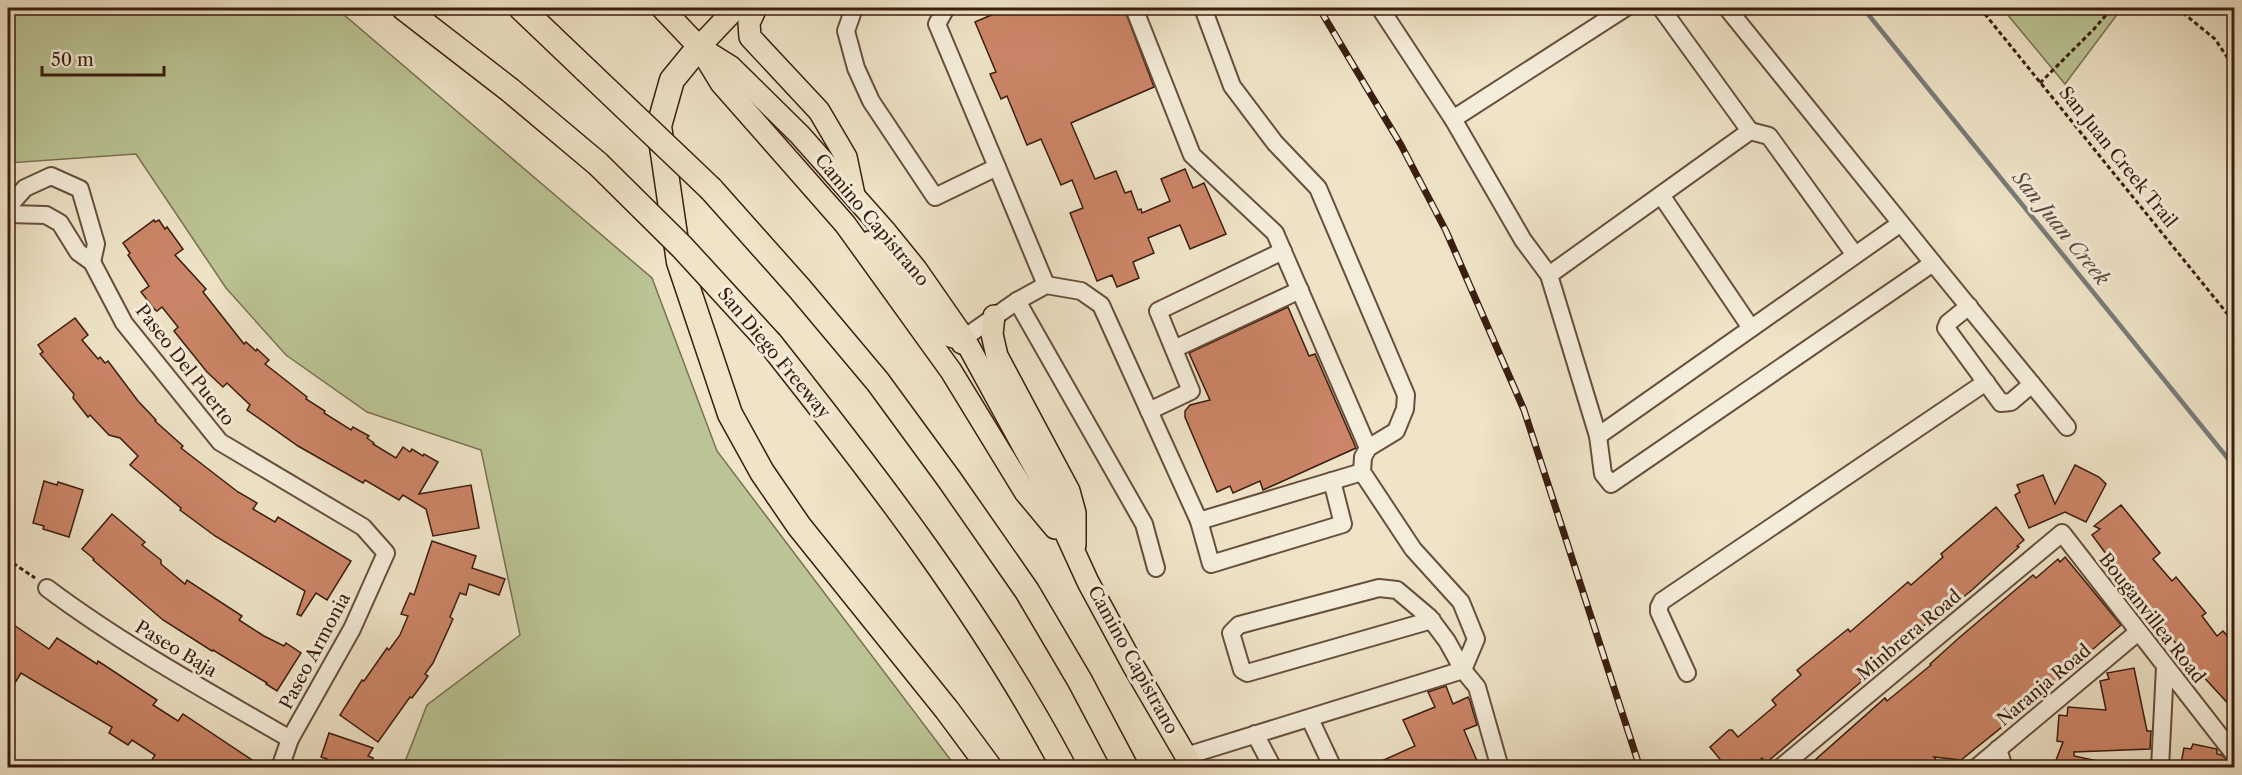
<svg xmlns="http://www.w3.org/2000/svg" width="2242" height="775" font-family="'Libre Caslon Text',serif">
	<rect width="100%" height="100%" fill="#efe4c8"/>
	<filter id="stains"><feTurbulence type="fractalNoise" baseFrequency=".00333" numOctaves="4"/><feColorMatrix values="0 0 0 0 .2 0 0 0 0 .09 0 0 0 0 .02 0 0 0 .5 -.17"/></filter>
	<radialGradient id="worn" r=".72"><stop offset=".6" stop-color="#630" stop-opacity="0"/><stop offset="1" stop-color="#630" stop-opacity=".3"/></radialGradient>
	<g fill="#bbc494" stroke="#7a7051" stroke-width="1.5">
		<path d="M8 8H336L652 278 717 451 956 767H403L427 705 520 635 481 450 367 412 286 355 226 288 136 154 8 163Z"/>
		<path d="M2002 8H2122L2065 84Z"/>
	</g>
	<g fill="none" stroke-linecap="round" stroke-linejoin="round">
		<path stroke="#777c79" stroke-width="4.5" d="M1863 8 2234 466"/>
	</g>
	<g fill="#cc8568" stroke="#3a1d0e" stroke-width="1.5">
		<path d="M1008 8H1124L1154 87 1071 123 1095 179 1116 171 1125 193 1131 191 1138 210 1141 209 1142 213 1170 201 1161 179 1185 169 1193 188 1204 183 1226 234 1190 249 1180 225 1148 238 1154 253 1133 262 1139 278 1117 287 1112 275 1097 281 1070 213 1083 208 1072 180 1061 185 1041 139 1027 145 1007 96 1001 99 990 74 996 72 975 22Z"/>
		<path d="M154 220 155 222 159 220 165 229 167 227 183 249 175 255 206 289 203 292 244 344 246 342 256 351 257 349 269 360 265 364 307 397 306 399 325 411 324 413 351 430 353 427 369 436 367 438 374 443 373 444 396 458 403 447 410 452 412 449 423 456 424 454 438 462 419 494 471 485 479 528 433 536 426 509 403 495 399 500 365 480 363 483 298 446 247 410 250 405 227 383 223 387 207 372 174 331 178 327 162 307 157 311 155 310 141 292 149 286 128 255 130 253 123 243Z"/>
		<path d="M1288 307 1309 356 1315 354 1356 448 1263 490 1260 481 1233 493 1230 486 1217 492 1185 417V411L1190 405 1210 400 1189 353Z"/>
		<path d="M75 318 88 335 82 340 98 359 100 357 105 363 108 361 138 401 156 420 155 421 183 446 181 448 238 492 257 503 253 509 275 522 278 517 351 561 327 600 316 593 301 616 297 614 305 591 215 536 180 510 181 508 130 465 138 456 120 438 109 435 90 415 88 417 73 398 74 394 40 354 43 352 38 345Z"/>
		<path d="M2075 465 2099 477 2106 484 2086 522 2065 512 2029 528 2015 495 2020 492 2017 485 2043 475 2055 504Z"/>
		<path d="M44 481 57 485 58 482 83 490 69 537 43 529 44 526 33 523Z"/>
		<path d="M2121 505 2160 553 2153 559 2172 581 2176 577 2206 613 2202 616 2217 636 2223 631 2235 645V711L2199 672 2143 603 2145 602 2114 567 2115 566 2092 535 2100 529 2094 526Z"/>
		<path d="M1996 507 2024 540 2017 546 2019 547 1972 590 1947 610 1945 607 1901 646V648L1884 659 1860 679 1862 681 1766 763 1762 758 1750 768H1727L1710 747 1729 730H1732L1738 737 1776 705 1772 700 1801 675 1797 670 1848 629 1850 632 1908 582 1911 585 1943 557 1941 554Z"/>
		<path d="M112 514 145 542 142 545 161 560V564L185 584 187 580 242 616 239 620 264 636 284 646 286 643 301 653 277 691 266 684 267 683 213 650 212 651 163 620 93 560 94 559 82 549Z"/>
		<path d="M432 541 476 556 472 568 505 579 499 595 469 584 466 595 460 593 450 617 453 619 433 663 425 674 428 676 426 679 412 698 410 697 378 742 340 715 362 680 364 681 387 648 389 650 400 635 408 616 401 614 410 593 414 595Z"/>
		<path d="M2065 557 2121 625 2085 656V661L2038 695 2043 694 1961 760 1934 757 1942 768H1806L1885 698 1887 701 1931 665 1930 664 1960 637 2033 575 2036 578 2058 559 2060 562Z"/>
		<path d="M8 621 49 649 57 638 97 664 98 661 157 700 153 705 178 721 183 714 264 768H147L155 755 132 740 128 745 109 733 112 727 21 673 8 694Z"/>
		<path d="M2134 668 2147 731H2151L2150 749 2074 752V756L2098 761 2097 768H2053L2063 742 2057 741 2059 715 2067 716 2068 707 2106 710 2100 681 2109 679 2107 673Z"/>
		<path d="M1446 686 1453 704 1468 697 1470 701 1477 725 1464 730 1480 768H1366L1415 746 1403 720 1435 707 1428 692Z"/>
		<path d="M329 733 373 748 368 756 373 758 370 768H324L327 759 321 757Z"/>
		<path d="M2193 744 2217 749V754L2222 755 2230 763 2235 764V768H2180L2184 748 2191 749Z"/>
	</g>
	<g fill="none" stroke-linecap="round" stroke-linejoin="round">
		<defs>
			<g id="minor">
				<path d="M854 8 846 31 856 68 871 101 935 197 997 167 1046 285"/>
				<path d="M946 8 937 24 997 167"/>
				<path d="M1134 8 1192 155 1275 233 1368 448"/>
				<path d="M1380 8 1453 119 1523 240 1549 275 1598 436"/>
				<path d="M1727 8 1933 263 1611 484 1603 474 1598 436 1901 223"/>
				<path d="M1453 119 1625 8"/>
				<path d="M1750 131 1769 136 1855 255"/>
				<path d="M1661 195 1751 328"/>
				<path d="M8 207 25 188 51 176 80 189 96 244 92 262"/>
				<path d="M8 214 46 215 60 223 78 252 92 262 124 323 220 442 363 527 386 553 352 629 290 739 280 768"/>
				<path d="M1933 263 2067 427"/>
				<path d="M1549 275 1750 131 1661 8"/>
				<path d="M1017 301 1144 524 1156 568"/>
				<path d="M1969 306 1948 323 1946 328 2001 403 2011 402 2032 384"/>
				<path d="M964 338 1017 301 1046 285 1081 291 1101 305 1199 521 1362 472"/>
				<path d="M1174 349 1300 290"/>
				<path d="M1149 411 1191 391 1158 311 1283 251"/>
				<path d="M1199 521 1211 564 1343 524 1332 481"/>
				<path d="M47 588C123 645 207 691 290 739"/>
				<path d="M1432 620 1247 673 1242 670 1231 633 1239 625 1379 588 1397 590 1429 617 1447 641 1463 670 1477 687 1500 768"/>
				<path d="M1687 673 1659 612V607L1662 601 1986 382"/>
				<path d="M1310 719 1333 768"/>
				<path d="M1255 734 1273 768"/>
				<path d="M1998 749 2004 768"/>
				<path d="M1186 756 1463 670 1476 639 1461 602 1413 549 1362 472 1363 457 1368 448 1396 431 1405 409 1406 395 1318 188 1275 143 1232 86 1203 8"/>
				<path d="M1780 768 2062 533 2234 754"/>
				<path d="M1976 768 2138 632"/>
				<path d="M2160 768 2165 667"/>
			</g>
			<g id="major">
				<path d="M662 8 699 47 721 83 845 224 951 371 1025 492 1055 528"/>
				<path d="M756 8 749 23 750 37 819 111 846 157 854 195"/>
				<path d="M699 47 731 67 800 135 886 232 916 269 964 338 1040 477 1088 582 1134 667 1193 768"/>
				<path d="M699 47 736 8"/>
				<path d="M869 242C898 263 916 297 936 326 945 335 951 338 964 338L962 343"/>
				<path d="M994 316 992 334 997 356 1069 491 1075 513V545"/>
			</g>
			<g id="highway">
				<path d="M404 8 510 90 598 164"/>
				<path d="M521 8 586 70"/>
				<path d="M699 47 672 80 659 126 679 262 730 414 762 472 799 526 947 710 990 768"/>
				<path d="M711 189 800 289 878 382 949 479 1027 591 1080 681 1126 768"/>
				<path d="M770 343C877 478 982 614 1064 768"/>
			</g>
		</defs>
		<use href="#minor" stroke="#674f3c" stroke-width="20"/>
		<use href="#major" stroke="#3a1d0e" stroke-width="24"/>
		<use href="#highway" stroke="#3a1d0e" stroke-width="27"/>
		<g stroke="#3a1d0e" stroke-width="3" stroke-dasharray="4.5 3" stroke-linecap="butt">
			<path d="M1980 8 2234 322"/>
			<path d="M2177 8 2215 39 2227 57 2234 86"/>
			<path d="M2040 83 2094 29 2112 8"/>
			<path d="M8 564 10 561 35 578"/>
		</g>
		<use href="#minor" stroke="#f5eddb" stroke-width="16"/>
		<use href="#major" stroke="#efe4c8" stroke-width="21"/>
		<use href="#highway" stroke="#efe4c8" stroke-width="24"/>
		<defs>
			<path id="rail" d="M1319 8 1401 145 1446 231 1524 410 1640 768"/>
		</defs>
		<use href="#rail" stroke="#3a1d0e" stroke-width="7"/>
		<use href="#rail" stroke="#f5eddb" stroke-width="4.5" stroke-dasharray="14" stroke-linecap="butt"/>
		<defs>
			<g id="highway-bridge">
				<path d="M586 70 711 189"/>
				<path d="M598 164 682 247 770 343"/>
			</g>
		</defs>
		<use href="#highway-bridge" stroke="#3a1d0e" stroke-width="27" stroke-linecap="butt"/>
		<use href="#highway-bridge" stroke="#efe4c8" stroke-width="24"/>
	</g>
	<g text-anchor="middle" dominant-baseline="central" stroke-width="6" stroke-linejoin="round" paint-order="stroke">
		<g font-size="18" fill="#3a1d0e" stroke="#f5eddb">
			<text transform="translate(2118 157) rotate(51)">San Juan Creek Trail</text>
			<text transform="translate(872 220) rotate(50)">Camino Capistrano</text>
			<text transform="translate(774 353) rotate(50)">San Diego Freeway</text>
			<text transform="translate(185 365) rotate(52)">Paseo Del Puerto</text>
			<text transform="translate(2152 618) rotate(52)">Bouganvillea Road</text>
			<text transform="translate(1909 635) rotate(-40)">Minbrera Road</text>
			<text transform="translate(176 649) rotate(31)">Paseo Baja</text>
			<text transform="translate(315 651) rotate(-62)">Paseo Armonia</text>
			<text transform="translate(1133 660) rotate(61)">Camino Capistrano</text>
			<text transform="translate(2044 685) rotate(-40)">Naranja Road</text>
		</g>
		<g font-size="20" font-style="italic" fill="#594c44" stroke="#f5eddb">
			<text transform="translate(2061 228) rotate(51)">San Juan Creek</text>
		</g>
	</g>
	<rect width="2242" height="775" fill="none" stroke="#efe4c8" stroke-width="30"/>
	<rect x="9" y="9" width="2224" height="757" fill="none" stroke="#3a1d0e" stroke-width="3"/>
	<rect x="15" y="15" width="2212" height="745" fill="none" stroke="#3a1d0e" stroke-width="1.5"/>
	<path d="M42 66v9h122v-9" fill="none" stroke="#3a1d0e" stroke-width="3"/>
	<text x="51" y="66" font-size="18" fill="#3a1d0e" stroke="#f5eddb" stroke-width="4.5" paint-order="stroke">50 m</text>
	<rect width="100%" height="100%" filter="url(#stains)"/>
	<rect width="100%" height="100%" fill="url(#worn)"/>
</svg>
